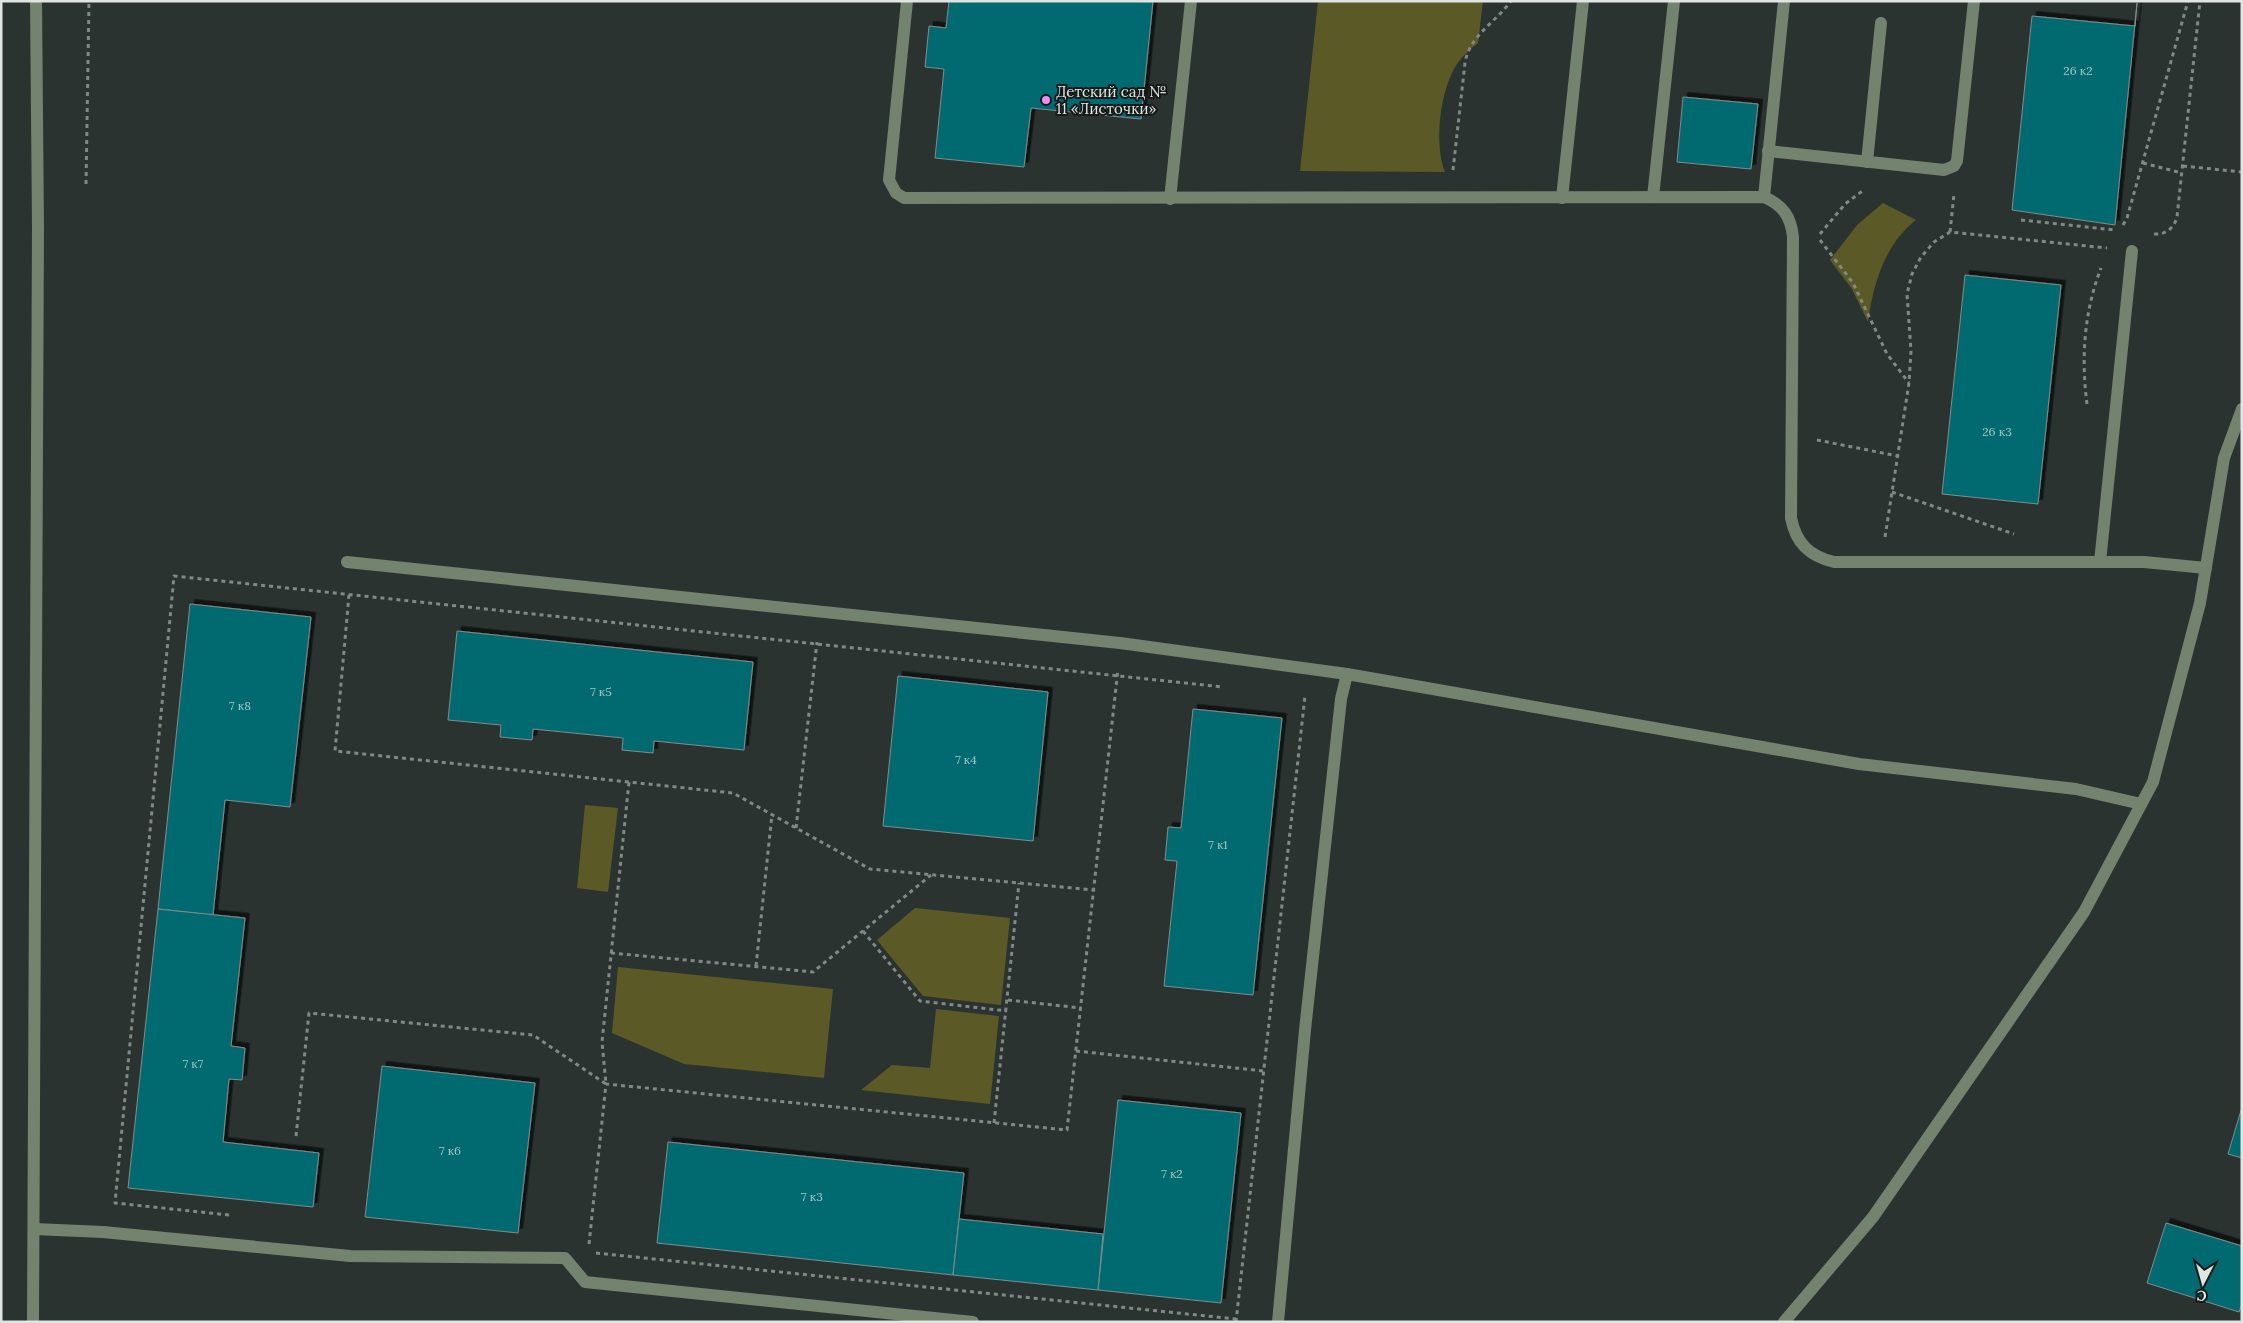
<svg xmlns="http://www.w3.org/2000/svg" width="2243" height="1323" font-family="Lora,serif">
	<defs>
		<filter id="shadow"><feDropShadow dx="4.5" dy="-4.5" stdDeviation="0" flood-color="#0009"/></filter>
	</defs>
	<rect width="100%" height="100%" fill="#2b3330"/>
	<g fill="#5b5926">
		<path d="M1318 1H1483L1478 43C1469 50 1460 58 1454 69 1440 94 1434 144 1445 172L1300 171Z"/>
		<path d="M1883 203 1916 220C1885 244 1873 284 1868 322L1852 289 1830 260 1857 225Z"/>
		<path d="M585 805 618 808 608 892 577 888Z"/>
		<path d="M915 908 1010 918 1001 1005 923 996 877 940Z"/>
		<path d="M618 967 833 989 824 1078 684 1064 612 1033Z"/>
		<path d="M936 1009 999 1016 990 1104 861 1090 892 1065 930 1068Z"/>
	</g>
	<g fill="#046a70" stroke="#818c8c" filter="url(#shadow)">
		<path d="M949 1H1153L1141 119 1031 108 1024 167 935 158 944 69 925 67 929 26 946 28Z"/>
		<path d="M2137 3 2115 225 2012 210 2032 16 2135 26Z"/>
		<path d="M1683 97 1758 104 1751 169 1677 162Z"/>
		<path d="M1965 275 2061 285 2038 504 1942 494Z"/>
		<path d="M190 604 311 617 290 807 225 800 213 915 158 909Z"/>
		<path d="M457 631 753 662 744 750 654 741 653 753 622 750 623 738 533 729 532 740 500 737 501 725 448 720Z"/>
		<path d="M898 676 1048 692 1033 841 883 826Z"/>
		<path d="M1193 709 1282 718 1253 995 1164 986 1177 861 1165 860 1168 827 1181 828Z"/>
		<path d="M158 909 245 918 231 1046 245 1048 242 1080 229 1079 223 1142 319 1153 313 1207 128 1188Z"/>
		<path d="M382 1066 535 1083 518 1233 365 1217Z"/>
		<path d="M1118 1100 1241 1113 1221 1303 1098 1290Z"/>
		<path d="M2242 1107V1158L2228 1154Z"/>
		<path d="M668 1142 964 1173 953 1275 657 1243Z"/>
		<path d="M959 1219 1103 1234 1098 1290 953 1275Z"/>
		<path d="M2166 1223 2242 1246V1304L2239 1312 2147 1283Z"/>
	</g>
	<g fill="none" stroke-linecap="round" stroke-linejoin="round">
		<g stroke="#818885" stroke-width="3" stroke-dasharray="4 4" stroke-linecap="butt">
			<path d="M2143 163 2182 173"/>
			<path d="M2183 166 2242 172"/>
			<path d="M1453 170 1465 63C1469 36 1496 22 1511 1"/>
			<path d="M86 184 89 1"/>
			<path d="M2021 220 2115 230"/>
			<path d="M2123 225 2127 218 2188 1"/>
			<path d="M1950 232 1954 194"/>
			<path d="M1820 234 1845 204 1865 189"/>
			<path d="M2154 234C2166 235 2174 228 2177 217L2200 1"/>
			<path d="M1820 240 1853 283 1887 354 1909 383"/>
			<path d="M2087 404C2081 358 2084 312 2101 268"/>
			<path d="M1817 440 1898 456"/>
			<path d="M1892 492 2014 534"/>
			<path d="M1885 537 1909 383 1911 351 1907 294 1912 274 1921 257 1934 242 1950 232 2107 248"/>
			<path d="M349 595 335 751 733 793 870 869 1093 890"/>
			<path d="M796 828 817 642"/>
			<path d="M863 931 920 1001 1007 1011"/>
			<path d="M611 953 813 972 931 875"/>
			<path d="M756 966 772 814"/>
			<path d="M1008 1000 1081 1008"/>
			<path d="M1076 1051 1264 1071"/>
			<path d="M994 1123 1019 883"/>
			<path d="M296 1136 309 1013 533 1035 606 1084 602 1042 629 782"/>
			<path d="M229 1215 115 1203 174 576 1223 687"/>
			<path d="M589 1244 606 1084 1067 1130 1118 669"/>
			<path d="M596 1253 1236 1319"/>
			<path d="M1236 1322 1305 696"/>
		</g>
		<g stroke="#73836e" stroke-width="12">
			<path d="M907 1 889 180 896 193 904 198 1764 197C1783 205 1791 217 1793 237L1791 518C1796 543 1809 556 1834 562H2144L2206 568"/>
			<path d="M1768 151 1944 170 1954 166 1957 161 1974 1"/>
			<path d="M1867 162 1881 23"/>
			<path d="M1653 197 1674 1"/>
			<path d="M1764 197 1784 1"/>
			<path d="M1562 198 1583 1"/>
			<path d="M1170 199 1191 1"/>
			<path d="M347 562 1120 643 1347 674 1859 764 2076 789 2141 804"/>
			<path d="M2100 562 2132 251"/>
			<path d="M34 1229 103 1232 350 1256 565 1258 585 1282 973 1322"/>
			<path d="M33 1322 38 228 36 1"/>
			<path d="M1278 1322 1305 1030 1341 699 1347 674"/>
			<path d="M1784 1322 1873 1217 2084 912 2153 782 2200 603 2224 458 2242 409"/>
		</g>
	</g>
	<circle fill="#f08bf5" stroke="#161a18" stroke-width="2" cx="1046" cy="100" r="5"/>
	<g text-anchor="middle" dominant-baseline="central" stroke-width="4" stroke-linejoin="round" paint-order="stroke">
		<g font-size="12" fill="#a9c6c6">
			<text x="2078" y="70">26 к2</text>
			<text x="1997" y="431">26 к3</text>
			<text x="601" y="691">7 к5</text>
			<text x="240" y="705">7 к8</text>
			<text x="966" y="759">7 к4</text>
			<text x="1218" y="844">7 к1</text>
			<text x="193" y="1063">7 к7</text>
			<text x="450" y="1150">7 к6</text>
			<text x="1172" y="1173">7 к2</text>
			<text x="812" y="1196">7 к3</text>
		</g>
		<g font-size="15" fill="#e0e5e3" stroke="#161a18" text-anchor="start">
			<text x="1056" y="91">Детский сад №<tspan x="1056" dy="17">11 «Листочки»</tspan></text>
		</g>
	</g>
	<rect width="2243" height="1323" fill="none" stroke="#e0e5e3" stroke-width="5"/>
	<g transform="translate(2203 1283) rotate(186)" stroke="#161a18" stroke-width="4" paint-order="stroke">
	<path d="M0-4L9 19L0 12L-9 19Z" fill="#e0e5e3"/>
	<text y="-8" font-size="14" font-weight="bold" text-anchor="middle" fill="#e0e5e3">С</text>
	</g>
</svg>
